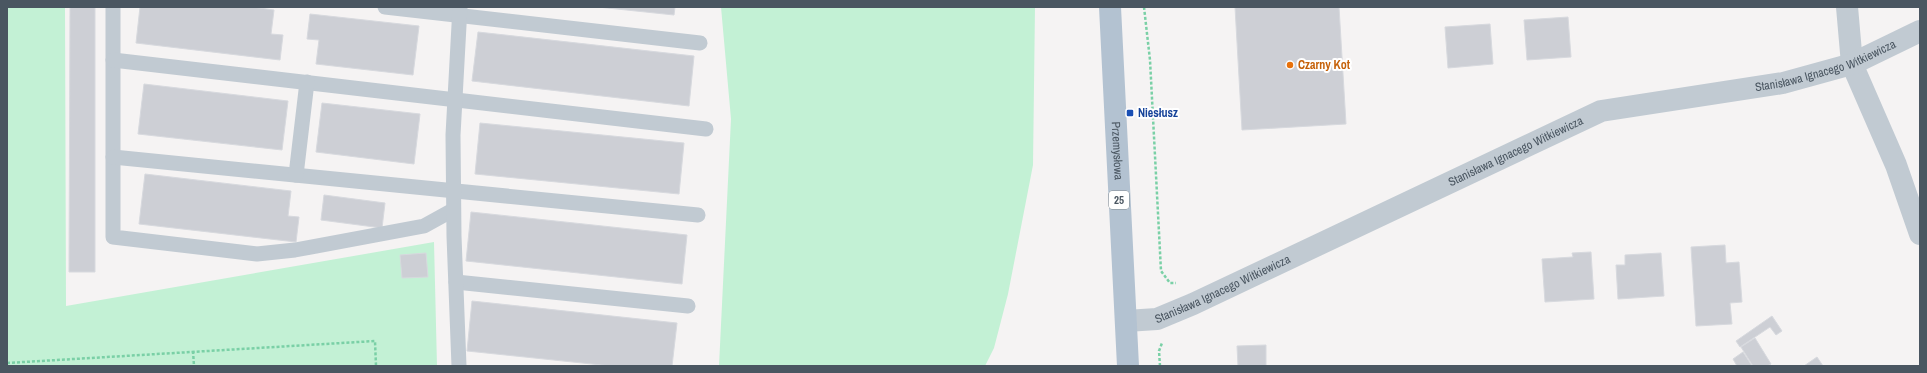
<svg xmlns="http://www.w3.org/2000/svg" width="1927" height="373" font-family="'Archivo Narrow',sans-serif">
	<rect width="100%" height="100%" fill="#f5f3f3"/>
	<g fill="#c3f1d5">
		<path d="M7 7H65L66 306 434 242 437 366H7Z"/>
		<path d="M721 7H1035L1033 165 1008 294 994 348 985 366H719L731 119Z"/>
	</g>
	<g fill="#cdcfd5" stroke="#d7d9de">
		<path d="M70 7H95V272H69Z"/>
		<path d="M140 7H252L274 10 271 34 283 35 280 60 136 43Z"/>
		<path d="M598 7H675L674 15Z"/>
		<path d="M1235 7H1339L1346 124 1242 130Z"/>
		<path d="M310 14 419 26 413 75 316 64 319 40 307 39Z"/>
		<path d="M1568 17 1571 57 1527 60 1524 20Z"/>
		<path d="M1490 24 1493 64 1448 68 1445 27Z"/>
		<path d="M478 32 694 56 689 106 472 81Z"/>
		<path d="M144 84 288 101 282 150 138 134Z"/>
		<path d="M322 103 420 114 414 164 316 152Z"/>
		<path d="M480 123 684 143 679 194 475 174Z"/>
		<path d="M145 174 291 191 288 216 299 217 296 242 139 224Z"/>
		<path d="M324 195 385 203 382 228 321 220Z"/>
		<path d="M471 212 687 235 682 284 466 261Z"/>
		<path d="M1725 245 1726 263 1739 262 1742 302 1730 303 1732 324 1696 326 1691 247Z"/>
		<path d="M1591 252 1594 299 1545 302 1542 259 1573 257 1572 253Z"/>
		<path d="M426 253 428 277 402 278 400 255Z"/>
		<path d="M1661 253 1664 296 1618 299 1616 265H1625V255Z"/>
		<path d="M472 301 677 323 672 366H611L467 351Z"/>
		<path d="M1772 316 1782 331 1776 335 1770 327 1740 347 1736 341Z"/>
		<path d="M1755 338 1771 364 1767 366H1753L1741 347Z"/>
		<path d="M1266 345V366H1238L1237 346Z"/>
		<path d="M1743 352 1752 366H1737L1733 359Z"/>
		<path d="M1817 357 1823 366H1804Z"/>
	</g>
	<g fill="none" stroke-linecap="round" stroke-linejoin="round">
		<g stroke="#7ad0a6" stroke-width="2.5" stroke-dasharray="3 2" stroke-linecap="butt">
			<path d="M1144 7 1150 60 1161 271 1170 283H1176"/>
			<path d="M193 351 194 366"/>
			<path d="M7 363 375 341 376 366"/>
			<path d="M1160 366 1159 351 1162 343"/>
		</g>
		<g stroke="#c1cad2" stroke-width="15">
			<path d="M113 7V237L257 254 295 250 424 226 453 210"/>
			<path d="M385 7 700 43"/>
			<path d="M113 60 706 129"/>
			<path d="M113 157 698 215"/>
			<path d="M296 175 307 82"/>
			<path d="M456 282 688 306"/>
			<path d="M459 366 454 236 453 135 460 7"/>
		</g>
		<g stroke="#c1cad2" stroke-width="22">
			<path d="M1847 7 1852 64 1896 165 1920 234"/>
			<path id="s1" d="M1126 321 1157 319 1193 304 1601 111 1783 83 1852 64 1920 31"/>
		</g>
		<path stroke="#b3c2d1" stroke-width="22" id="s2" d="M1110 7 1128 366"/>
	</g>
	<circle fill="#e8710a" stroke="#fff" stroke-width="1.5" cx="1290" cy="65" r="4"/>
	<rect fill="#1a4fb4" stroke="#fff" stroke-width="1.5" x="1126" y="109" width="8" height="8" rx="2"/>
	<g text-anchor="middle" dominant-baseline="central" stroke-width="4" stroke-linejoin="round" paint-order="stroke">
		<rect fill="#fff" stroke="#808990" stroke-width="1" x="1109" y="191" width="20" height="18" rx="3"/>
		<g font-size="11" font-weight="bold" fill="#4a5661">
			<text x="1119" y="200">25</text>
		</g>
		<g font-size="12" font-weight="bold" fill="#c56008" stroke="#fff" text-anchor="start">
			<text x="1298" y="65">Czarny Kot</text>
		</g>
		<g font-size="12" fill="#4a5661" stroke="#fff">
			<text stroke="none"><textPath href="#s1" startOffset="751">Stanisława Ignacego Witkiewicza</textPath></text>
			<text stroke="none"><textPath href="#s2" startOffset="144">Przemysłowa</textPath></text>
			<text stroke="none"><textPath href="#s1" startOffset="427">Stanisława Ignacego Witkiewicza</textPath></text>
			<text stroke="none"><textPath href="#s1" startOffset="103">Stanisława Ignacego Witkiewicza</textPath></text>
		</g>
		<g font-size="12" font-weight="bold" fill="#164399" stroke="#fff" text-anchor="start">
			<text x="1138" y="113">Niesłusz</text>
		</g>
	</g>
	<rect width="1927" height="373" fill="none" stroke="#4a5661" stroke-width="16"/>
</svg>
